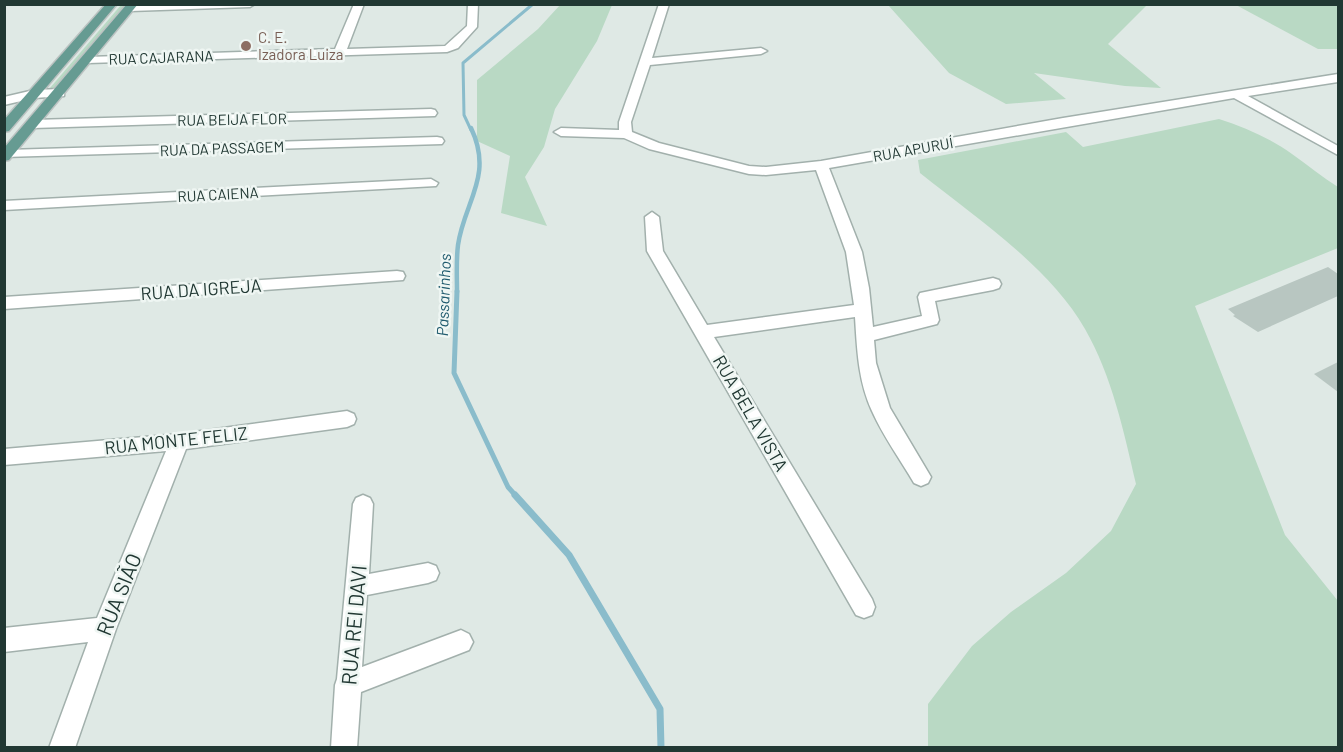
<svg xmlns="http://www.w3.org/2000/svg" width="1343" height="752" font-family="Barlow,sans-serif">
	<rect width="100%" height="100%" fill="#dfe9e5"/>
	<g fill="#b9d9c4">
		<path d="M121 5H129L57 89 50 88Z"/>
		<path d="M560 5H612L597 41 555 109 544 147 525 177 547 226 501 213 510 156 477 141V80L538 29Z"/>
		<path d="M888 5H1147L1108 44 1161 88 1125 86 1034 73 1066 99 1006 104 949 73Z"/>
		<path d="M1236 5H1338V49H1318Z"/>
		<path d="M1219 119C1244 127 1270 138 1292 154 1308 165 1322 177 1338 187V248L1195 306 1285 535 1338 601V747H928V704L972 646 1011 612 1066 573 1111 531 1136 484C1124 432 1112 376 1085 329 1049 266 976 218 920 173L918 160 1066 132 1083 147Z"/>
	</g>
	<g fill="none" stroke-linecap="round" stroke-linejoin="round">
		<path stroke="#8abccb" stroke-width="3" d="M471 130 464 115 463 63 533 4"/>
		<path stroke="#8abccb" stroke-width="4.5" d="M457 292C457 277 456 261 458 245 464 202 494 176 471 128"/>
		<path stroke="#8abccb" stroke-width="5" d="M457 291 454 373 508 487 516 496"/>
		<path stroke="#8abccb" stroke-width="7" d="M515 495 569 555 660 709 661 748"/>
	</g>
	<g fill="#b8c6c1">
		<path d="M1328 267 1338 274V296L1258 332 1233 316 1235 315 1228 309Z"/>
		<path d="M1338 362V392L1314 374Z"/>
	</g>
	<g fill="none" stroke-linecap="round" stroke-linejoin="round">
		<defs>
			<g id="minor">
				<path d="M141 4H255L250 7 130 11 125 8 130 5Z"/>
				<path d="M354 4H364L347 49 445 46 467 26 468 4H478L477 27 458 48 447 52 88 63 82 60 88 57 335 49Z"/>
				<path d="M659 4H669L652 58 761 48 767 51 761 54 650 65 631 122 632 132 659 143 749 166 766 167 821 161 1063 118 1338 74V82L1248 96 1338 146V155L1234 98 829 168 862 252 869 288 873 327 922 316 918 297 920 293 993 278 999 280 1001 284 999 288 993 290 935 301 939 320 937 324 874 340 876 363 890 408 931 477 928 483 921 486 914 483C900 459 883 436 872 411 858 381 857 348 855 317L714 337 872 599 875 607 872 615 864 618 856 615 647 251 645 217 652 212 659 217 663 251 707 325 854 305 846 252 816 170 766 175 749 174 649 149 624 138 561 136 554 132 561 128 619 130V122Z"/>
				<path d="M60 89 64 90V96L34 98 4 105V97L34 90Z"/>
				<path d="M431 109 435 110 437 113 435 116 33 128 27 124 33 120Z"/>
				<path d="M437 137 442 138 444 141 442 144 4 157V151L7 150Z"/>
				<path d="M431 179 438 183 436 186 4 210V201Z"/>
				<path d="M397 271 403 272 405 276 403 280 4 309V297Z"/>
				<path d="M347 411 354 414 356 419 354 424 347 427 186 449 116 629 75 748H49L88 642 4 652V628L97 618 166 451 4 465V449L179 434Z"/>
				<path d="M363 495 370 498 373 504 369 574 428 563 436 566 439 573 436 580 428 583 367 595 362 667 461 630 469 634 473 642 469 650 361 692 357 748H331L335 685 337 679 353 504 356 498Z"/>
			</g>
			<g id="major">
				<path d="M106 4H117L9 131 4 132V120Z"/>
				<path d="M127 4H138L9 160 4 161V148Z"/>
			</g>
		</defs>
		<use href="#minor" stroke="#a2b0ac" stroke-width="3"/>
		<use href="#major" stroke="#bcc3c2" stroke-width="3"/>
		<use href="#minor" fill="#fff" fill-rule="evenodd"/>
		<use href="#major" fill="#669b92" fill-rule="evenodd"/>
	</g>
	<circle fill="#8d6e63" stroke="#eff6f3" stroke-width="2" cx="246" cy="46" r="6"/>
	<g text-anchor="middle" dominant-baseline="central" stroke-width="5" stroke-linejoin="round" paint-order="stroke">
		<g font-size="15" fill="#785e54" stroke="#eff6f3" text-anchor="start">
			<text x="258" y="37">C. E.<tspan x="258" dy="17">Izadora Luiza</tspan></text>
		</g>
		<g font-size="15" fill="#213833" stroke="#eff6f3">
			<text transform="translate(161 57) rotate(-2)">RUA CAJARANA</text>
			<text transform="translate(232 119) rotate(-1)">RUA BEIJA FLOR</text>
			<text transform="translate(222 148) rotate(-2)">RUA DA PASSAGEM</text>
			<text transform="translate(913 149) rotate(-10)">RUA APURUÍ</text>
			<text transform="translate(218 194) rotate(-3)">RUA CAIENA</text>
		</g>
		<g font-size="16" font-style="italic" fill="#205b6e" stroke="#eff6f3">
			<text transform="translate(443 295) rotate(-88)">Passarinhos</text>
		</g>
		<g font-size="18" fill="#213833" stroke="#eff6f3">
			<text transform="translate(201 289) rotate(-4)">RUA DA IGREJA</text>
			<text transform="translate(751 413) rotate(60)">RUA BELA VISTA</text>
			<text transform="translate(176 440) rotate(-6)">RUA MONTE FELIZ</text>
		</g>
		<g font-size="21" fill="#213833" stroke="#eff6f3">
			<text transform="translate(118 594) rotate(-68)">RUA SIÃO</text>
			<text transform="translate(353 625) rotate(-85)">RUA REI DAVI</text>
		</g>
	</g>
	<rect width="1343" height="752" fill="none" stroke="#213833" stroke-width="12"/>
</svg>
